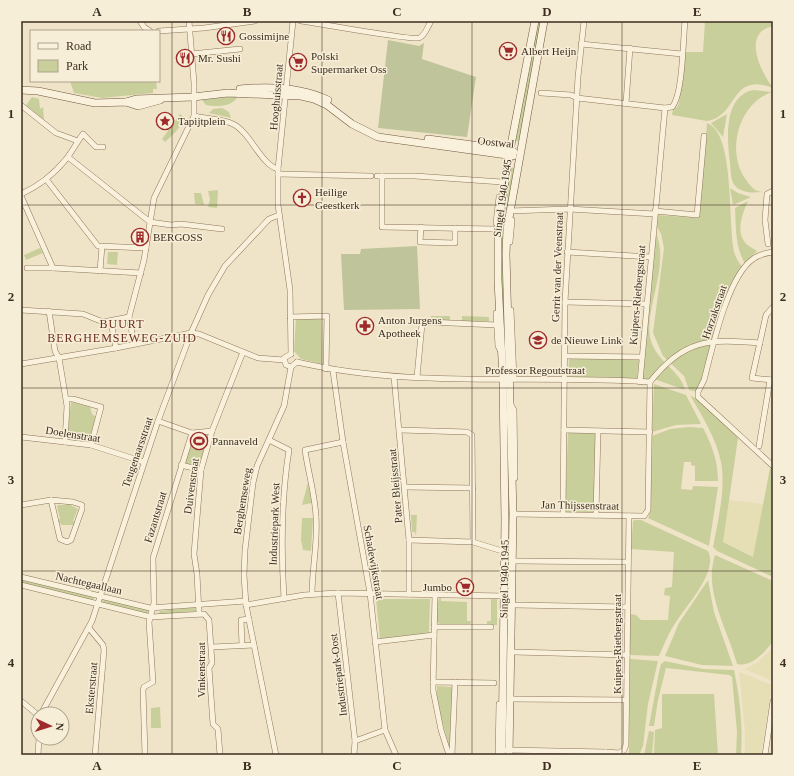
<svg xmlns="http://www.w3.org/2000/svg" width="794" height="776" font-family="'Times New Roman',serif">
	<rect width="100%" height="100%" fill="#f0e4c8"/>
	<g fill="#e6deb5">
		<path d="M729 500 763 504 754 557 723 542Z"/>
		<path d="M773 648V681L745 669 758 662Z"/>
		<path d="M739 672 772 685 761 755H745V732Z"/>
	</g>
	<g fill="#c9cf9b">
		<path d="M536 21H542L519 141H515Z"/>
		<path d="M705 21H773V26C741 33 761 72 773 88 730 71 738 117 707 121L672 115 673 109 677 107 679 103 685 52H703Z"/>
		<path d="M70 81H156L157 89H153V93L102 98 74 93Z"/>
		<path d="M754 90 772 92C738 103 725 154 747 181 751 187 755 191 762 192 753 193 743 193 736 187 730 181 731 171 730 163 727 140 723 95 754 90Z"/>
		<path d="M238 96C233 107 216 107 206 105L202 100Z"/>
		<path d="M32 97 39 99 40 109 43 107 44 119 40 120 25 107Z"/>
		<path d="M222 108 229 112 231 118 209 113 213 109Z"/>
		<path d="M180 114 185 118C179 129 174 134 165 142L162 139Z"/>
		<path d="M727 114 723 137 711 123Z"/>
		<path d="M707 123C736 133 727 228 735 255 737 260 740 264 743 268L727 306 698 392 689 390 684 376 663 356 653 333 664 248 661 234 657 227 658 215 699 218Z"/>
		<path d="M510 167 514 168 505 218 509 367H504L499 235Z"/>
		<path d="M730 188 738 193 751 197 733 205Z"/>
		<path d="M218 190 217 208 208 207 210 199 208 191Z"/>
		<path d="M194 193H201L204 205 195 204Z"/>
		<path d="M748 201C743 212 736 230 744 241 747 246 753 248 757 251L745 264C735 246 736 228 735 208Z"/>
		<path d="M656 233C670 266 645 306 650 337 655 362 681 370 685 390L657 380 642 379Z"/>
		<path d="M40 248 43 253 26 260 24 255Z"/>
		<path d="M108 252H118L117 265 107 264Z"/>
		<rect x="431" y="316" width="19" height="4"/>
		<path d="M462 316 489 317V321H462Z"/>
		<path d="M321 317 322 364 301 359 294 351 296 318Z"/>
		<path d="M569 359H637L639 360 637 378 636 379 568 378Z"/>
		<path d="M654 384 686 395 701 424 676 425 652 432Z"/>
		<path d="M690 395 702 403 738 438 723 542 753 557 770 468 773 470V577L717 551 713 547C718 520 726 489 721 462 716 438 702 416 690 395Z"/>
		<path d="M71 402 90 407 92 414 97 418 90 441 67 438Z"/>
		<path d="M689 427 703 428C712 445 718 461 718 481H695V466L691 465V462H684L681 489 692 490 693 486 718 487 709 546 648 518 650 513 652 436 670 429Z"/>
		<path d="M568 431 596 432 594 513 565 512Z"/>
		<path d="M206 433 208 436 199 467 185 464C189 448 187 436 206 433Z"/>
		<path d="M308 482 312 503 302 505Z"/>
		<path d="M67 503 78 509 73 521 76 522 75 525H61V523H58V520L60 519 57 507 58 505H66Z"/>
		<path d="M411 515H417L416 536 415 532H412Z"/>
		<path d="M302 518H313L311 551 303 550 301 540Z"/>
		<path d="M635 520H641L708 551C719 571 686 606 676 622 669 632 664 645 659 656L630 655V614L636 615 641 620H668L670 596 664 595 665 588 672 587 674 552 631 549 633 521Z"/>
		<path d="M715 555 773 581V641C766 651 751 668 737 664 728 630 703 591 715 555Z"/>
		<path d="M21 579 94 597 93 601 21 584Z"/>
		<path d="M708 580 714 612 733 666 702 665 665 656 679 623Z"/>
		<path d="M439 598H441V601L467 602V621H471L470 625H440L437 621V607H440L437 606Z"/>
		<path d="M103 599 148 610V614L102 603Z"/>
		<path d="M376 599H430L429 633 380 639Z"/>
		<path d="M491 599H497V625H487V621H491Z"/>
		<path d="M195 607 196 611 158 615 160 611Z"/>
		<path d="M630 659 658 661 648 704 643 746 639 755H625L629 753Z"/>
		<path d="M665 661 703 669 734 670C740 698 743 726 741 755H736L737 732 732 677 729 675 666 668 658 700 654 726H649L659 672 661 664Z"/>
		<path d="M437 686 452 687V755L437 704Z"/>
		<path d="M662 694H714L718 755H654L655 730 662 728Z"/>
		<path d="M160 707 161 728H151V708Z"/>
		<path d="M649 731 654 732 652 755H644Z"/>
	</g>
	<g fill="#bfc49a">
		<path d="M388 40 419 46 424 43 422 59 476 77 467 137 378 128Z"/>
		<path d="M417 246 420 309 344 310 341 254H360L361 249Z"/>
	</g>
	<g fill="none" stroke-linecap="round" stroke-linejoin="round">
		<defs>
			<g id="street">
				<path d="M140 21 144 27 150 31"/>
				<path d="M301 21C317 23 413 41 419 38 425 36 428 26 431 21"/>
				<path d="M159 31 204 28 255 21"/>
				<path d="M581 44 682 54"/>
				<path d="M191 54 240 49"/>
				<path d="M541 93 571 95 577 98 665 108"/>
				<path d="M626 103 630 48"/>
				<path d="M22 106 56 133 78 141"/>
				<path d="M194 116C206 119 222 119 233 124 251 133 261 165 278 169"/>
				<path d="M68 157 150 222 171 225 181 224 222 229"/>
				<path d="M278 174 371 176"/>
				<path d="M377 176H415L502 182"/>
				<path d="M382 176V227L495 229"/>
				<path d="M46 179 98 246 146 248"/>
				<path d="M21 194C39 186 55 173 67 158 73 150 77 142 83 134L96 147H103"/>
				<path d="M21 196 53 268 141 273"/>
				<path d="M509 211 569 209 655 214"/>
				<path d="M655 211 697 215 704 136"/>
				<path d="M496 223 499 197"/>
				<path d="M421 227 420 242 455 243V228"/>
				<path d="M510 242 512 220"/>
				<path d="M768 244 765 220 767 194 773 191"/>
				<path d="M567 252 651 257"/>
				<path d="M773 252C766 253 758 255 753 259 727 277 712 350 704 380L698 392V397L773 466"/>
				<path d="M27 268H53"/>
				<path d="M100 271 102 246"/>
				<path d="M565 302 647 304"/>
				<path d="M773 307 766 315 752 378 773 380"/>
				<path d="M21 310 83 314 103 322 129 317"/>
				<path d="M511 310 514 379"/>
				<path d="M49 311 55 351 59 358 67 406 65 442"/>
				<path d="M496 313 498 346 501 352"/>
				<path d="M290 317 327 316 326 369"/>
				<path d="M111 322 116 348"/>
				<path d="M134 343 129 317 144 260 154 198 194 116V83L189 21"/>
				<path d="M291 354 290 290 278 205V169L293 21"/>
				<path d="M291 354 284 358 286 365 291 367 297 362"/>
				<path d="M565 356 642 357"/>
				<path d="M297 362C412 389 532 374 650 382 684 339 708 339 760 343"/>
				<path d="M21 364 116 348 191 333 199 334 258 358 284 360"/>
				<path d="M333 371 343 442 370 593 385 730 396 755"/>
				<path d="M394 377 409 540V594"/>
				<path d="M417 377 422 324 428 322 497 325"/>
				<path d="M640 382 665 108 672 107C683 95 683 39 685 21"/>
				<path d="M67 399H73L101 407 91 445"/>
				<path d="M511 405 514 410 515 478"/>
				<path d="M158 421 192 433 212 431"/>
				<path d="M400 430 467 432 472 435 473 542"/>
				<path d="M564 430 650 432"/>
				<path d="M21 437 91 445 144 462"/>
				<path d="M269 440 289 450C281 500 281 549 284 599"/>
				<path d="M759 446 770 380"/>
				<path d="M181 465 201 470"/>
				<path d="M405 487 473 488"/>
				<path d="M51 500 73 502 82 505V509L71 540 67 542 60 539Z"/>
				<path d="M21 505 51 500"/>
				<path d="M513 514 644 516 648 510 650 382"/>
				<path d="M563 515 565 302 578 77 584 21"/>
				<path d="M596 515 598 431"/>
				<path d="M409 540 473 542 502 551"/>
				<path d="M516 561 628 562"/>
				<path d="M21 577 150 608 246 601"/>
				<path d="M21 585 151 617 204 614 209 620 212 663 209 668 213 724 218 729 220 755"/>
				<path d="M338 593 355 741 354 755"/>
				<path d="M312 594C312 568 318 543 316 517 315 494 308 472 305 450L343 442"/>
				<path d="M435 594 433 690 441 730 449 755"/>
				<path d="M246 605 304 595 337 593 506 596"/>
				<path d="M515 605 627 607"/>
				<path d="M199 613 197 574 194 554 201 470 212 431 243 352"/>
				<path d="M434 627H491"/>
				<path d="M89 628 103 645 104 650 95 755"/>
				<path d="M375 642 434 635"/>
				<path d="M242 645 241 620 249 619"/>
				<path d="M212 647 254 645"/>
				<path d="M514 652 627 655"/>
				<path d="M433 682 494 683"/>
				<path d="M513 699 626 700"/>
				<path d="M21 701 38 715"/>
				<path d="M41 714 92 621 158 421 191 333 208 295 225 266 269 219 279 215"/>
				<path d="M355 741 385 730"/>
				<path d="M507 750 606 752"/>
				<path d="M38 755 39 738"/>
				<path d="M145 755 143 690 144 687 153 682 149 622 154 603 153 558 192 433"/>
				<path d="M276 755 246 605 244 575 245 550 253 483 257 466 284 406 291 367"/>
				<path d="M452 755 455 682"/>
				<path d="M498 755 499 704"/>
				<path d="M606 755V752L619 753 624 750 626 745 629 516"/>
				<path d="M765 755 773 701"/>
			</g>
			<g id="secondary">
				<path d="M240 89C270 86 301 87 328 100"/>
				<path d="M21 90 38 91 95 103 126 102 138 106 160 100"/>
				<path d="M126 102 136 99 193 97 228 93 301 96 314 99 327 105 352 124 378 137 513 156"/>
				<path d="M428 139 510 150 514 152"/>
				<path d="M502 755 505 520 503 379 498 280V228L510 150 535 21"/>
				<path d="M509 755 513 514 506 254 507 229 544 21"/>
			</g>
		</defs>
		<use href="#street" stroke="#8d765c" stroke-width="6"/>
		<use href="#secondary" stroke="#6f573f" stroke-width="8"/>
		<use href="#street" stroke="#faf1dc" stroke-width="5"/>
		<use href="#secondary" stroke="#faf1dc" stroke-width="7"/>
	</g>
	<path fill="none" stroke="#3d2e20" stroke-width="1" stroke-opacity="0.55" d="M172 21V755M322 21V755M472 21V755M622 21V755M21 205H773M21 388H773M21 571H773"/>
	<defs>
		<symbol id="restaurant-ring" viewBox="-11 -11 22 22"><circle r="9.5" fill="#f7eed8" stroke="#9e2a2b" stroke-width="1.5"/><path d="M-5-6h1v4h1v-4h1v4h1v-4h1v5L-1.5 .5V6h-2V.5L-5-1ZM5-6V6H3V1.5H1.5Q1.5-4 5-6Z" fill="#9e2a2b"/></symbol>
		<symbol id="supermarket-ring" viewBox="-11 -11 22 22"><circle r="9.5" fill="#f7eed8" stroke="#9e2a2b" stroke-width="1.5"/><path d="M-6-5.5h2.5l.6 2H6L4.5 2H-2.5L-4.4-4H-6ZM-1.5 3.2a1.3 1.3 0 1 0 .1 0ZM3 3.2a1.3 1.3 0 1 0 .1 0Z" fill="#9e2a2b"/></symbol>
		<symbol id="sight-ring" viewBox="-11 -11 22 22"><circle r="9.5" fill="#f7eed8" stroke="#9e2a2b" stroke-width="1.5"/><path d="M0-6L1.8-2.2L6-1.7L2.9 1.2L3.7 5.4L0 3.3L-3.7 5.4L-2.9 1.2L-6-1.7L-1.8-2.2Z" fill="#9e2a2b"/></symbol>
		<symbol id="church-ring" viewBox="-11 -11 22 22"><circle r="9.5" fill="#f7eed8" stroke="#9e2a2b" stroke-width="1.5"/><path d="M-1.2-6h2.4v3.5h3.3v2.4h-3.3V6h-2.4V-.1h-3.3v-2.4h3.3Z" fill="#9e2a2b"/></symbol>
		<symbol id="building-ring" viewBox="-11 -11 22 22"><circle r="9.5" fill="#f7eed8" stroke="#9e2a2b" stroke-width="1.5"/><path d="M-4-6H4V6H1V3H-1V6H-4ZM-2.5-4.3h1.7v1.8h-1.7ZM.8-4.3h1.7v1.8H.8ZM-2.5-1h1.7V.8h-1.7ZM.8-1h1.7V.8H.8Z" fill="#9e2a2b"/></symbol>
		<symbol id="pharmacy-ring" viewBox="-11 -11 22 22"><circle r="9.5" fill="#f7eed8" stroke="#9e2a2b" stroke-width="1.5"/><path d="M-2-6h4v4h4v4h-4v4h-4v-4h-4v-4h4Z" fill="#9e2a2b"/></symbol>
		<symbol id="school-ring" viewBox="-11 -11 22 22"><circle r="9.5" fill="#f7eed8" stroke="#9e2a2b" stroke-width="1.5"/><path d="M0-5L7-2L0 1L-7-2ZM-4 1L0 2.5L4 1V4Q0 6-4 4Z" fill="#9e2a2b"/></symbol>
		<symbol id="stadium-ring" viewBox="-11 -11 22 22"><circle r="9.5" fill="#f7eed8" stroke="#9e2a2b" stroke-width="1.5"/><path d="M0-5a6.5 5 0 1 0 0 10a6.5 5 0 1 0 0-10ZM-3.5-1.8h7v3.6h-7Z" fill="#9e2a2b"/></symbol>
	</defs>
	<g fill-rule="evenodd">
		<use href="#restaurant-ring" x="216" y="26" width="20" height="20"/>
		<use href="#supermarket-ring" x="498" y="41" width="20" height="20"/>
		<use href="#restaurant-ring" x="175" y="48" width="20" height="20"/>
		<use href="#supermarket-ring" x="288" y="52" width="20" height="20"/>
		<use href="#sight-ring" x="155" y="111" width="20" height="20"/>
		<use href="#church-ring" x="292" y="188" width="20" height="20"/>
		<use href="#building-ring" x="130" y="227" width="20" height="20"/>
		<use href="#pharmacy-ring" x="355" y="316" width="20" height="20"/>
		<use href="#school-ring" x="528" y="330" width="20" height="20"/>
		<use href="#stadium-ring" x="189" y="431" width="20" height="20"/>
		<use href="#supermarket-ring" x="455" y="577" width="20" height="20"/>
	</g>
	<g text-anchor="middle" dominant-baseline="central" stroke-width="3" stroke-linejoin="round" paint-order="stroke">
		<g font-size="11" fill="#3d2e20" stroke="#f7eed8" text-anchor="start">
			<text x="239" y="36">Gossimijne</text>
			<text x="521" y="51">Albert Heijn</text>
			<text x="311" y="56">Polski<tspan x="311" dy="13">Supermarket Oss</tspan></text>
			<text x="198" y="58">Mr. Sushi</text>
			<text x="178" y="121">Tapijtplein</text>
			<text x="315" y="192">Heilige<tspan x="315" dy="13">Geestkerk</tspan></text>
			<text x="153" y="237">BERGOSS</text>
			<text x="378" y="320">Anton Jurgens<tspan x="378" dy="13">Apotheek</tspan></text>
			<text x="551" y="340">de Nieuwe Link</text>
			<text x="212" y="441">Pannaveld</text>
			<text x="452" y="587" text-anchor="end">Jumbo</text>
		</g>
		<g font-size="11" fill="#3d2e20" stroke="#f7eed8">
			<text transform="translate(276 97) rotate(-85)">Hooghuisstraat</text>
			<text transform="translate(496 142) rotate(6)">Oostwal</text>
			<text transform="translate(502 198) rotate(-82)">Singel 1940-1945</text>
			<text transform="translate(557 267) rotate(-88)">Gerrit van der Veenstraat</text>
			<text transform="translate(637 295) rotate(-85)">Kuipers-Rietbergstraat</text>
			<text transform="translate(714 312) rotate(-71)">Horzakstraat</text>
			<text x="535" y="370">Professor Regoutstraat</text>
			<text transform="translate(73 434) rotate(9)">Doelenstraat</text>
			<text transform="translate(137 452) rotate(-71)">Teugenaarsstraat</text>
			<text transform="translate(191 486) rotate(-82)">Duivenstraat</text>
			<text transform="translate(395 486) rotate(-95)">Pater Bleijsstraat</text>
			<text transform="translate(242 501) rotate(-81)">Berghemseweg</text>
			<text transform="translate(580 505) rotate(1)">Jan Thijssenstraat</text>
			<text transform="translate(155 517) rotate(-73)">Fazantstraat</text>
			<text transform="translate(274 524) rotate(-88)">Industriepark West</text>
			<text transform="translate(374 562) rotate(80)">Schadewijkstraat</text>
			<text transform="translate(504 579) rotate(-89)">Singel 1940-1945</text>
			<text transform="translate(89 583) rotate(13)">Nachtegaallaan</text>
			<text transform="translate(617 644) rotate(-90)">Kuipers-Rietbergstraat</text>
			<text transform="translate(201 670) rotate(-90)">Vinkenstraat</text>
			<text transform="translate(338 675) rotate(-97)">Industriepark-Oost</text>
			<text transform="translate(91 688) rotate(-85)">Eksterstraat</text>
		</g>
		<g font-size="12" letter-spacing="1" fill="#6b2e1e" stroke="#f7eed8">
			<text x="122" y="324">BUURT<tspan x="122" dy="14">BERGHEMSEWEG-ZUID</tspan></text>
		</g>
	</g>
	<rect width="794" height="776" fill="none" stroke="#f7eed8" stroke-width="44"/>
	<rect x="30" y="30" width="130" height="52" fill="#f7eed8" stroke="#ada18e"/>
	<rect x="38" y="43" width="20" height="6" fill="#faf1dc" stroke="#ada18e"/>
	<text x="66" y="50" font-size="12" fill="#3d2e20">Road</text>
	<rect x="38" y="60" width="20" height="12" fill="#c9cf9b" stroke="#ada18e"/>
	<text x="66" y="70" font-size="12" fill="#3d2e20">Park</text>
	<g transform="translate(50 726) rotate(94)"><circle r="19" fill="#f7eed8" stroke="#ada18e"/>
	<path d="M0-3L7 15L0 10L-7 15Z" fill="#9e2a2b"/>
	<text y="-6" font-size="11" font-weight="bold" text-anchor="middle" fill="#3d2e20">N</text>
	</g>
	<rect x="22" y="22" width="750" height="732" fill="none" stroke="#3d2e20" stroke-width="1.5"/>
	<g font-size="13" text-anchor="middle" font-weight="bold" fill="#3d2e20">
		<text x="97" y="16">A</text>
		<text x="247" y="16">B</text>
		<text x="397" y="16">C</text>
		<text x="547" y="16">D</text>
		<text x="697" y="16">E</text>
		<text x="11" y="118">1</text>
		<text x="783" y="118">1</text>
		<text x="11" y="301">2</text>
		<text x="783" y="301">2</text>
		<text x="11" y="484">3</text>
		<text x="783" y="484">3</text>
		<text x="11" y="667">4</text>
		<text x="783" y="667">4</text>
		<text x="97" y="770">A</text>
		<text x="247" y="770">B</text>
		<text x="397" y="770">C</text>
		<text x="547" y="770">D</text>
		<text x="697" y="770">E</text>
	</g>
</svg>
